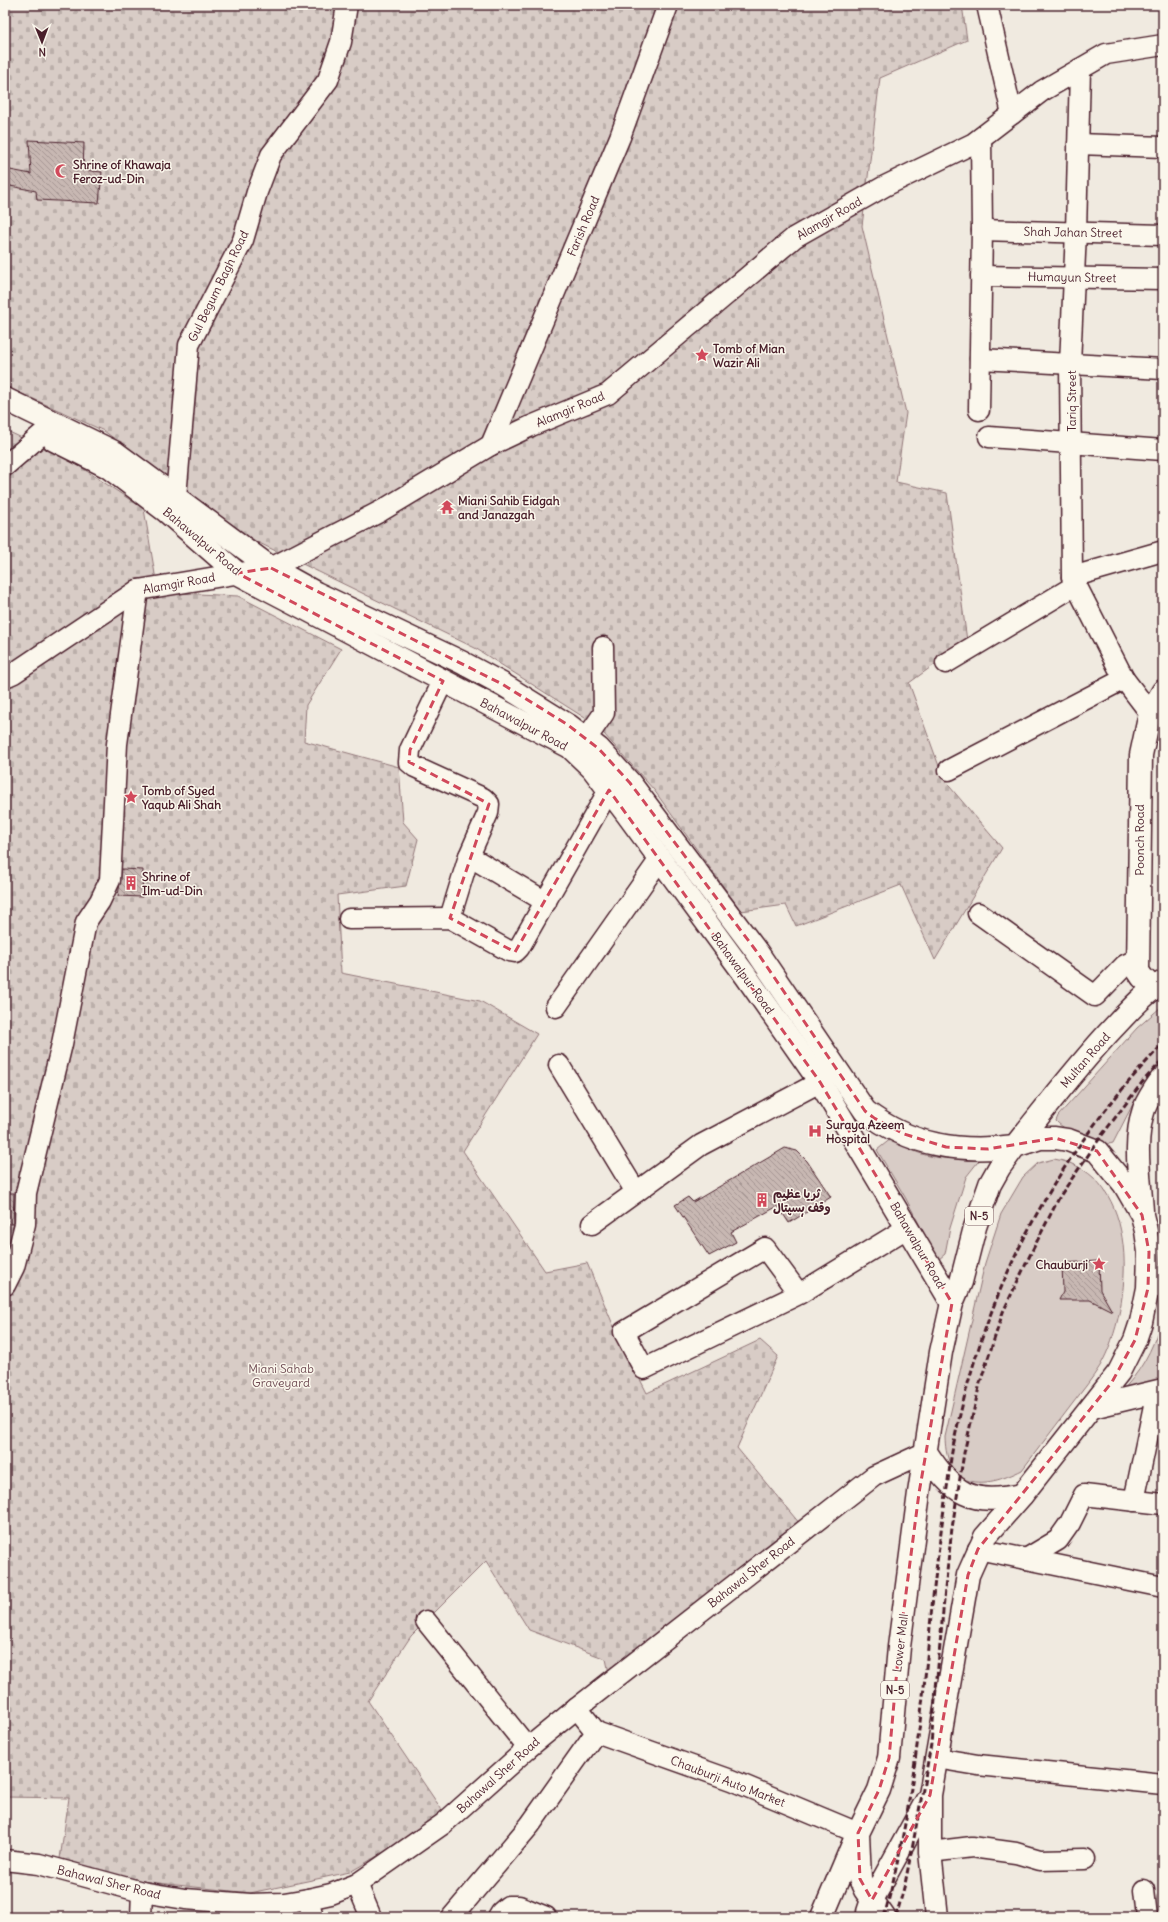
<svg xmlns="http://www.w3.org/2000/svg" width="1168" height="1922" font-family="Delius,'Playpen Sans Arabic',sans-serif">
	<defs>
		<pattern id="cemetery-stones" width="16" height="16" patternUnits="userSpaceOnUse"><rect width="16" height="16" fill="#d8ccc6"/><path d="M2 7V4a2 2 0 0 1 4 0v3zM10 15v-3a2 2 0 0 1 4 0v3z" fill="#bbafaa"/></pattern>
		<pattern id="building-back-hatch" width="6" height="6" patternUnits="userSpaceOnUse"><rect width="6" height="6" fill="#c8b8b3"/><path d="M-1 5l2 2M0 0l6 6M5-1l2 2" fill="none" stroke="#a49592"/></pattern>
	</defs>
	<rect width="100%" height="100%" fill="#f0eae0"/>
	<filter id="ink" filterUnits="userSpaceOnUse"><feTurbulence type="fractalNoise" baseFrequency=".025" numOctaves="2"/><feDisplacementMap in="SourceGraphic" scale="8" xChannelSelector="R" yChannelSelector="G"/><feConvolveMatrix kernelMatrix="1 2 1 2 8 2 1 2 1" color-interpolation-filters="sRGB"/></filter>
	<g filter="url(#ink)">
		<g fill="#d8ccc6" stroke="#917678">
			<path d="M1161 1007 1163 1010V1069L1134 1102 1113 1143C1099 1148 1066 1132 1056 1121L1058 1116 1137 1028Z"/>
			<path d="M892 1138C923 1161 945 1159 981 1158L966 1177 950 1228 945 1254 938 1260 905 1197 877 1150Z"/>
			<path d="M1054 1159C1143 1173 1134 1307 1100 1366 1092 1379 1082 1391 1073 1403 1056 1425 1039 1448 1022 1470 983 1490 946 1490 945 1437L985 1263 1001 1214 1023 1177 1038 1163Z"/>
			<path d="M1161 1321 1163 1324V1382L1118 1395C1140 1373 1153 1350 1161 1321Z"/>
		</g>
		<g fill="url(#cemetery-stones)" stroke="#917678">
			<path d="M5 5H962L967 40 880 78 862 226 906 413 896 482 947 493 967 641 909 683 944 780 1002 848 935 960 901 885 796 926 786 905 741 911 654 790 596 725 475 648 245 536 104 431 5 386Z"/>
			<path d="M5 430 73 462 144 509 158 592 238 596 341 649 306 705 304 741 399 767 403 822 418 839 406 886 337 895 341 973 480 1001 537 1034 463 1151 545 1271 587 1263 617 1334 647 1393 760 1340 778 1356 737 1448 805 1530 611 1682 606 1659 529 1630 486 1561 411 1636 368 1701 446 1816 350 1872 250 1893 58 1872 69 1798 5 1797Z"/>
		</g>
		<g fill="url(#building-back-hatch)" stroke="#4a1f2b">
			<path d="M29 140 84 143 83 170 102 172 99 203 37 200 36 191 5 185V169L31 174Z"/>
			<path d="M122 869 143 870 142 897 118 896Z"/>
			<path d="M785 1148 797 1151 807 1161 831 1197 789 1223 778 1206 731 1232 736 1242 709 1256 675 1205 688 1197 693 1202Z"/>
			<path d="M5 1193H14L13 1224H5Z"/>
			<path d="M1099 1261 1100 1290 1112 1311 1090 1300H1059L1063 1292 1062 1263Z"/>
		</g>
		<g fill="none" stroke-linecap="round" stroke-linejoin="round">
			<defs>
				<g id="minor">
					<path d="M987 5 1012 114"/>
					<path d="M1080 69 1076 232 1070 364 1072 577 1124 679 1150 713"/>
					<path d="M1078 144 1163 147"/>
					<path d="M982 230 1163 235"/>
					<path d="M981 276 1163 279"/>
					<path d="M980 359 1163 369"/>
					<path d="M979 410 982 230 981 138"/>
					<path d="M989 437 1163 450"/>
					<path d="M491 445 620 137 668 5"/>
					<path d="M5 466 42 434"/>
					<path d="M176 497 189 345 243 240 257 192 271 155 328 80 341 42 347 5"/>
					<path d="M1072 577 1163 551"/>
					<path d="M946 663 1076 585"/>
					<path d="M5 677 14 673 138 590 271 568 381 511 491 445 531 426 608 394 795 237 885 186 974 143 1042 91 1106 54 1163 45"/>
					<path d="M443 681 410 750 409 762 415 767 483 798 489 804 488 813 469 856 450 918"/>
					<path d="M586 739 604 713 603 647"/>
					<path d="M949 770 1124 679"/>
					<path d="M469 856 546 902"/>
					<path d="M978 913 1095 996 1125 965 1138 959"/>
					<path d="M349 919 450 918 509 951 515 952 519 948 609 790"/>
					<path d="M556 1007 660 859"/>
					<path d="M559 1065 636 1192"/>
					<path d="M592 1224 701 1145 820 1082"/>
					<path d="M5 1285 14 1267 25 1224 26 1193 62 1044 86 922 100 901 110 880 117 744 138 590"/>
					<path d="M1148 1288 1163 1286"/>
					<path d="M799 1294 765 1248 624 1332 644 1369 799 1294 907 1228"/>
					<path d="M1134 1501 1157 1391"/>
					<path d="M978 1549 1163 1587"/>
					<path d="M1026 1559 1058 1540 1070 1523 1084 1495 1163 1504"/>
					<path d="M426 1621 528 1748"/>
					<path d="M596 1732 731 1780 858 1833"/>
					<path d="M936 1758 978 1765 1163 1784"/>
					<path d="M930 1852 972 1847 1016 1853 1040 1860 1085 1859"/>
					<path d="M5 1860 39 1864 142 1892 185 1899 250 1904 284 1903 308 1899 331 1894 357 1884 443 1824 528 1748 577 1708 874 1476 926 1452"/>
					<path d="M357 1884 371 1917"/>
					<path d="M1144 1890 1147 1917"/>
					<path d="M308 1899 313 1917"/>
					<path d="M141 1917 142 1892"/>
					<path d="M452 1917 530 1825 596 1732 577 1708"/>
					<path d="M498 1917 501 1912 508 1906H519L546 1917"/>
				</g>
				<g id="major">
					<path d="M5 399 116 453 271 568 316 593 461 662 502 684 568 725 599 749 630 783 757 952 865 1111C910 1146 960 1153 1015 1146 1047 1106 1078 1065 1113 1028 1129 1011 1144 994 1163 982"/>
					<path d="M54 440 108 467 166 511 237 573 570 747 593 769 627 814 746 976 820 1082 952 1303"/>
					<path d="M1153 988 1142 977 1138 971 1141 755 1150 713 1163 691"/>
					<path d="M1142 1211C1140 1179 1133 1141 1144 1109 1148 1098 1156 1087 1163 1077"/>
					<path d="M1092 1407 1163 1390"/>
					<path d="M868 1912 872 1900 928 1798"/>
					<path d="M822 1917 856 1837"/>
					<path d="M884 1917 865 1890 860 1879 858 1833 879 1790 889 1758 899 1647 919 1493 941 1352 952 1303 961 1282 975 1227 990 1184 999 1168 1015 1146 1040 1138H1055L1068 1140 1097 1151 1124 1184 1142 1215 1146 1231 1149 1252 1148 1288 1141 1322 1135 1340 1119 1372 1022 1495C971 1506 953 1494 926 1452"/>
					<path d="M937 1917 930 1852V1795L968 1575 985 1537 1022 1495"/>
				</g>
			</defs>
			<use href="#minor" stroke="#4a1f2b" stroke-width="23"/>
			<use href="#major" stroke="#4a1f2b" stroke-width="25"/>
			<use href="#minor" stroke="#fbf7ec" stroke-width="20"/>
			<use href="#major" stroke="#fbf7ec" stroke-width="22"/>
			<g stroke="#4a1f2b" stroke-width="3" stroke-dasharray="6 3" stroke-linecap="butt">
				<path d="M884 1917C912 1815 922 1711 932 1606 936 1568 941 1531 946 1494 949 1477 950 1459 954 1442 985 1289 1054 1157 1163 1044"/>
				<path d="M896 1917 905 1884 916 1828 931 1744 945 1589 952 1528 964 1453 980 1383 1003 1312 1032 1251 1060 1196 1102 1135 1144 1080 1163 1060"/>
			</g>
		</g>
	</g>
	<path fill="none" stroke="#d1495b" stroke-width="3" stroke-dasharray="8 5" stroke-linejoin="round" d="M271 568 502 684 568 725 599 749 630 783 757 952 865 1111 874 1118 904 1134 946 1147 988 1149 1055 1138 1097 1151 1142 1215 1149 1252 1148 1288 1135 1340 1112 1382 978 1549 968 1575 930 1795 872 1900 860 1879 858 1833 879 1790 889 1758 899 1647 919 1493 952 1303 820 1082 609 790 515 952 450 918 489 804 409 762 410 750 443 681 237 573Z"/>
	<defs>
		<symbol id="mosque-bare" viewBox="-9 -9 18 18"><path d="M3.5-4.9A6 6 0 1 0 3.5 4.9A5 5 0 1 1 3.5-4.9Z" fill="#d1495b" stroke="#fbf7ec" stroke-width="2.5" paint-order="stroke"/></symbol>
		<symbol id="sight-bare" viewBox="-9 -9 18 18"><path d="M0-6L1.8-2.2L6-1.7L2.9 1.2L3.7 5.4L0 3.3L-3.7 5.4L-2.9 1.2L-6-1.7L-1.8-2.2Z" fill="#d1495b" stroke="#fbf7ec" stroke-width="2.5" paint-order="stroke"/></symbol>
		<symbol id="temple-bare" viewBox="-9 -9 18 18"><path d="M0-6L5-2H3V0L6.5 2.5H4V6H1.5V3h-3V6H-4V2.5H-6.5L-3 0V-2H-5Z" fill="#d1495b" stroke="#fbf7ec" stroke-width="2.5" paint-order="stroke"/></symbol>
		<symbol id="building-bare" viewBox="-9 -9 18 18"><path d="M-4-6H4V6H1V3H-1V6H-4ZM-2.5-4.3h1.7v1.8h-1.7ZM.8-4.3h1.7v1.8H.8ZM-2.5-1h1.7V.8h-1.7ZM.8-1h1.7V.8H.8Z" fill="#d1495b" stroke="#fbf7ec" stroke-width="2.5" paint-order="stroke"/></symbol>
		<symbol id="hospital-bare" viewBox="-9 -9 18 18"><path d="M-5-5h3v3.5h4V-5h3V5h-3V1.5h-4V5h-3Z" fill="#d1495b" stroke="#fbf7ec" stroke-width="2.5" paint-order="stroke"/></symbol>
	</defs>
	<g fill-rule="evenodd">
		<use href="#mosque-bare" x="52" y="161" width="20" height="20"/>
		<use href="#sight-bare" x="692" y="345" width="20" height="20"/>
		<use href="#temple-bare" x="437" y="497" width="20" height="20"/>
		<use href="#sight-bare" x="121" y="787" width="20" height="20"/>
		<use href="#building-bare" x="121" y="873" width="20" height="20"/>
		<use href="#hospital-bare" x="805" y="1121" width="20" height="20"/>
		<use href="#building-bare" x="752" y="1190" width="20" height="20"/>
		<use href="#sight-bare" x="1089" y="1254" width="20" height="20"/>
	</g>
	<g text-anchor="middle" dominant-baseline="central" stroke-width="3" stroke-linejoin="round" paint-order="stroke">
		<g fill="#fbf7ec" stroke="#7f6065" stroke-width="1">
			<rect x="965" y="1207" width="28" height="18" rx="3"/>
			<rect x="881" y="1681" width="28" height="18" rx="3"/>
		</g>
		<g font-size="11" font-weight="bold" fill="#4a1f2b">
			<text x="979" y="1216">N-5</text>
			<text x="895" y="1690">N-5</text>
		</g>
		<g font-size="12" font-weight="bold" fill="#4a1f2b" stroke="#fbf7ec" text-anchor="start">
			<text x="73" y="164">Shrine of Khawaja<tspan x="73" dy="14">Feroz-ud-Din</tspan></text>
			<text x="713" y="348">Tomb of Mian<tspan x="713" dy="14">Wazir Ali</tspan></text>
			<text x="458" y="500">Miani Sahib Eidgah<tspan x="458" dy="14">and Janazgah</tspan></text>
			<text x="142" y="790">Tomb of Syed<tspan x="142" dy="14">Yaqub Ali Shah</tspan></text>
			<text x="142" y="876">Shrine of<tspan x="142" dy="14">Ilm-ud-Din</tspan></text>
			<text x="826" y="1124">Suraya Azeem<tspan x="826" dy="14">Hospital</tspan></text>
			<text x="773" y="1193">ثریا عظیم<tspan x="773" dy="14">وقف ہسپتال</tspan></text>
			<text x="1088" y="1264" text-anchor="end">Chauburji</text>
		</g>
		<g font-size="12" fill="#4a1f2b" stroke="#fbf7ec">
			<text transform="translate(829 218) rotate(-30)">Alamgir Road</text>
			<text transform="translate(583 226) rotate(-67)">Farish Road</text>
			<text transform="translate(1073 232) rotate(1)">Shah Jahan Street</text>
			<text transform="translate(1072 277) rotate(1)">Humayun Street</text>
			<text transform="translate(218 286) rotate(-64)">Gul Begum Bagh Road</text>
			<text transform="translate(1071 401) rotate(-90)">Tariq Street</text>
			<text transform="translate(570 409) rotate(-23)">Alamgir Road</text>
			<text transform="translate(202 541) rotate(40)">Bahawalpur Road</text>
			<text transform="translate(179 583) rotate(-10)">Alamgir Road</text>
			<text transform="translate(524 724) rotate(28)">Bahawalpur Road</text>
			<text transform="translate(1139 840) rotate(-90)">Poonch Road</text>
			<text transform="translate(743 973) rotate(54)">Bahawalpur Road</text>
			<text transform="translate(1085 1060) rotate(-49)">Multan Road</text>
			<text transform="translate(918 1245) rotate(60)">Bahawalpur Road</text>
			<text transform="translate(751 1572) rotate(-38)">Bahawal Sher Road</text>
			<text transform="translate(900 1643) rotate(-83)">Lower Mall</text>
			<text transform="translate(498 1775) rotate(-42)">Bahawal Sher Road</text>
			<text transform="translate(728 1781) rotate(21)">Chauburji Auto Market</text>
			<text transform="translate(109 1882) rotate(14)">Bahawal Sher Road</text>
		</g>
		<g font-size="12" fill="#6e4a52" stroke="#fbf7ec">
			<text x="281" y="1368">Miani Sahab<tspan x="281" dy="14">Graveyard</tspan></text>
		</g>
	</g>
	<rect width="1168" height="1922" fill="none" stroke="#fbf7ec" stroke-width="20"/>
	<rect x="10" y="10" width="1148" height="1902" fill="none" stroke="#4a1f2b" stroke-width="1.5" filter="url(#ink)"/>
	<g transform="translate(42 42) rotate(179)" stroke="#fbf7ec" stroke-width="3" paint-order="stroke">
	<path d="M0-3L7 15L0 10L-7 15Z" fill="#4a1f2b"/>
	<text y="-6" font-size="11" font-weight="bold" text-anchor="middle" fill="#4a1f2b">N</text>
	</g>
</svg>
